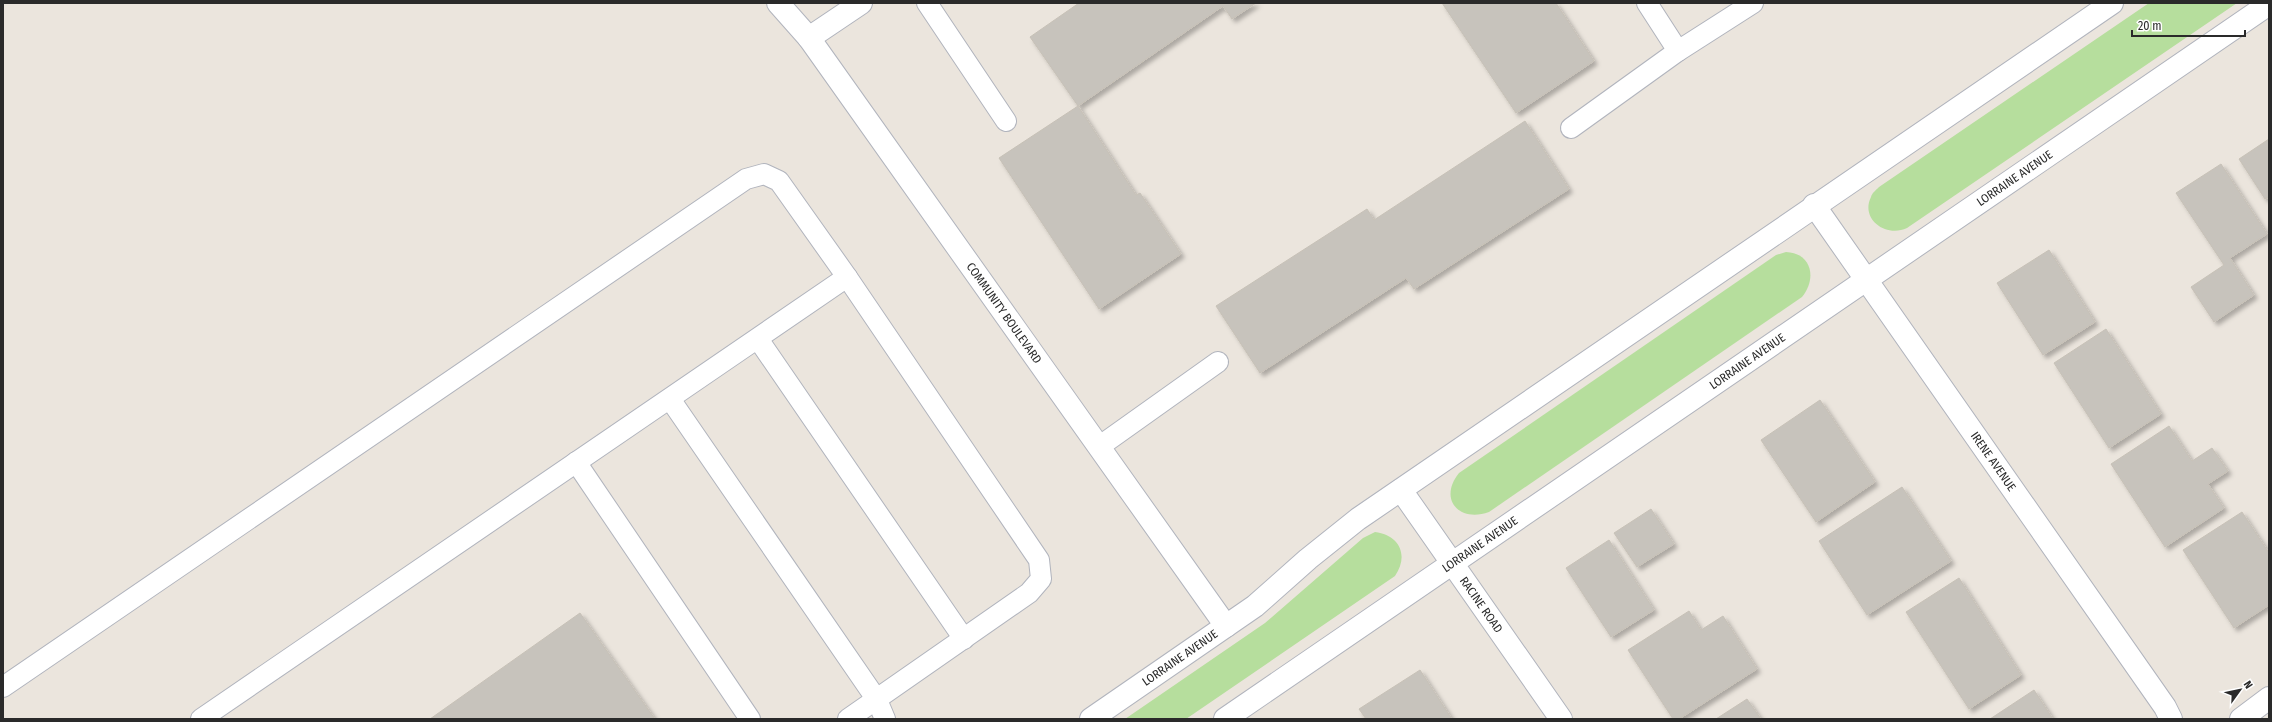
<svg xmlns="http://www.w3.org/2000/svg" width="2272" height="722" font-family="'Fira Sans Condensed',sans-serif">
	<defs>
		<filter id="shadow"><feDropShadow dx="3.5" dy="3.5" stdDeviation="2" flood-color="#0004"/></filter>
	</defs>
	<rect width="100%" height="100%" fill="#ebe5dd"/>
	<g fill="#b6de9d">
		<path d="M2149 3H2237L1907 228C1886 238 1860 219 1871 197 1872 193 1876 190 1879 187Z"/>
		<path d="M1786 252C1812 253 1817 279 1802 297L1489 512C1459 523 1438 499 1459 473L1776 255Z"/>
		<path d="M1375 532C1400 535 1409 556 1395 576L1186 719H1125L1265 623 1363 538Z"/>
	</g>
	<g fill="#c7c3bc" stroke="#c7c1b7" filter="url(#shadow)">
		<path d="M1079 3H1256L1232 19 1223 6 1078 106 1030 37Z"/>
		<path d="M1442 3H1556L1594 61 1516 113Z"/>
		<path d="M1078 106 1136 195 1140 193 1181 254 1099 309 999 158Z"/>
		<path d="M1525 121 1569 189 1414 289 1406 278 1260 373 1216 306 1367 209 1374 220Z"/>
		<path d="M2269 139V197L2265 199 2239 159Z"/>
		<path d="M2221 164 2267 234 2230 258 2254 295 2214 322 2191 287 2224 265 2176 193Z"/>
		<path d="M2049 250 2095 322 2043 355 1997 283Z"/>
		<path d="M2106 329 2161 414 2109 448 2054 363Z"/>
		<path d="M1820 400 1875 482 1816 522 1761 440Z"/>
		<path d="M2169 426 2192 461 2212 448 2228 471 2208 484 2224 508 2165 547 2111 464Z"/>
		<path d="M1902 487 1951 561 1867 615 1819 541Z"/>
		<path d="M1651 509 1674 544 1637 567 1614 533Z"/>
		<path d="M2242 512 2269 553V605L2234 628 2183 550Z"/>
		<path d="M1609 540 1654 610 1611 637 1566 568Z"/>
		<path d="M1959 578 2021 675 1969 709 1906 612Z"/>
		<path d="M1689 611 1701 630 1723 616 1757 669 1679 719H1673L1628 650Z"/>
		<path d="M580 613 655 719H430Z"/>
		<path d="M1420 670 1452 719H1366L1359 709Z"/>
		<path d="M2034 690 2053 719H1990Z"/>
		<path d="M1747 699 1761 719H1716Z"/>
	</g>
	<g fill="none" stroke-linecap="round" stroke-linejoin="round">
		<defs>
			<g id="lane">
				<path d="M927 3 1006 121"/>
				<path d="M1647 3 1678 51 1753 3"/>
				<path d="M1571 128 1678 51"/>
				<path d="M758 339 964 639"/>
				<path d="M670 399 877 700 885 719"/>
				<path d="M1100 446 1218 362"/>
				<path d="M576 462 750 719"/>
				<path d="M3 687 746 179 764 174 779 181 847 277 1039 560 1041 579 1029 593 848 719"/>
				<path d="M201 719 847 277"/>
			</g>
			<g id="street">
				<path id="s1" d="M778 3 809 38 1226 626"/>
				<path d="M809 38 861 3"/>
				<path id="s2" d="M1814 205 2165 707 2171 719"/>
				<path id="s3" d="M1401 490 1561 719"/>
				<path d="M2241 719 2269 698"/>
			</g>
			<g id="secondary">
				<path id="s4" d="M1091 719 1255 606 1308 559 1358 519 2112 3"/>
				<path id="s5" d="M1225 719 2269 4"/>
			</g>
		</defs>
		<use href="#lane" stroke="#b1b4bd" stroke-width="22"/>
		<use href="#street" stroke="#b1b4bd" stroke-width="24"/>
		<use href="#secondary" stroke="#b1b4bd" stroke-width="24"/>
		<use href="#lane" stroke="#fff" stroke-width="20"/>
		<use href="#street" stroke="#fff" stroke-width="22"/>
		<use href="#secondary" stroke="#fff" stroke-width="22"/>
	</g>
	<g text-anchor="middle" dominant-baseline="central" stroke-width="3" stroke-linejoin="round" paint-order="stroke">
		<g font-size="12" fill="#2a2a2a" stroke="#fff">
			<text stroke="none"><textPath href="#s5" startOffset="957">LORRAINE AVENUE</textPath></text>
			<text stroke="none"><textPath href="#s1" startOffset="384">COMMUNITY BOULEVARD</textPath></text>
			<text stroke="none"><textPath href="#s5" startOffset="633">LORRAINE AVENUE</textPath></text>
			<text stroke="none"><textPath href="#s2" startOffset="313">IRENE AVENUE</textPath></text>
			<text stroke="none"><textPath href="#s5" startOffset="309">LORRAINE AVENUE</textPath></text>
			<text stroke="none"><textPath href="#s3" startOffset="140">RACINE ROAD</textPath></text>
			<text stroke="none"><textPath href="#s4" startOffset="108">LORRAINE AVENUE</textPath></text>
		</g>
	</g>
	<rect width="2272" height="722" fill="none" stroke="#2a2a2a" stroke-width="8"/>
	<g transform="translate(2240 690) rotate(57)" stroke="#ffffff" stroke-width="3" paint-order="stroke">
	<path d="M0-3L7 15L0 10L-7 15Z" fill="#2a2a2a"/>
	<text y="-6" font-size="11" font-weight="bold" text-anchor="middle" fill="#2a2a2a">N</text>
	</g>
	<path d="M2132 30v6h113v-6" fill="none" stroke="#2a2a2a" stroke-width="2"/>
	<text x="2138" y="30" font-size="12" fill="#2a2a2a" stroke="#ffffff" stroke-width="3" paint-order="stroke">20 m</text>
</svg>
